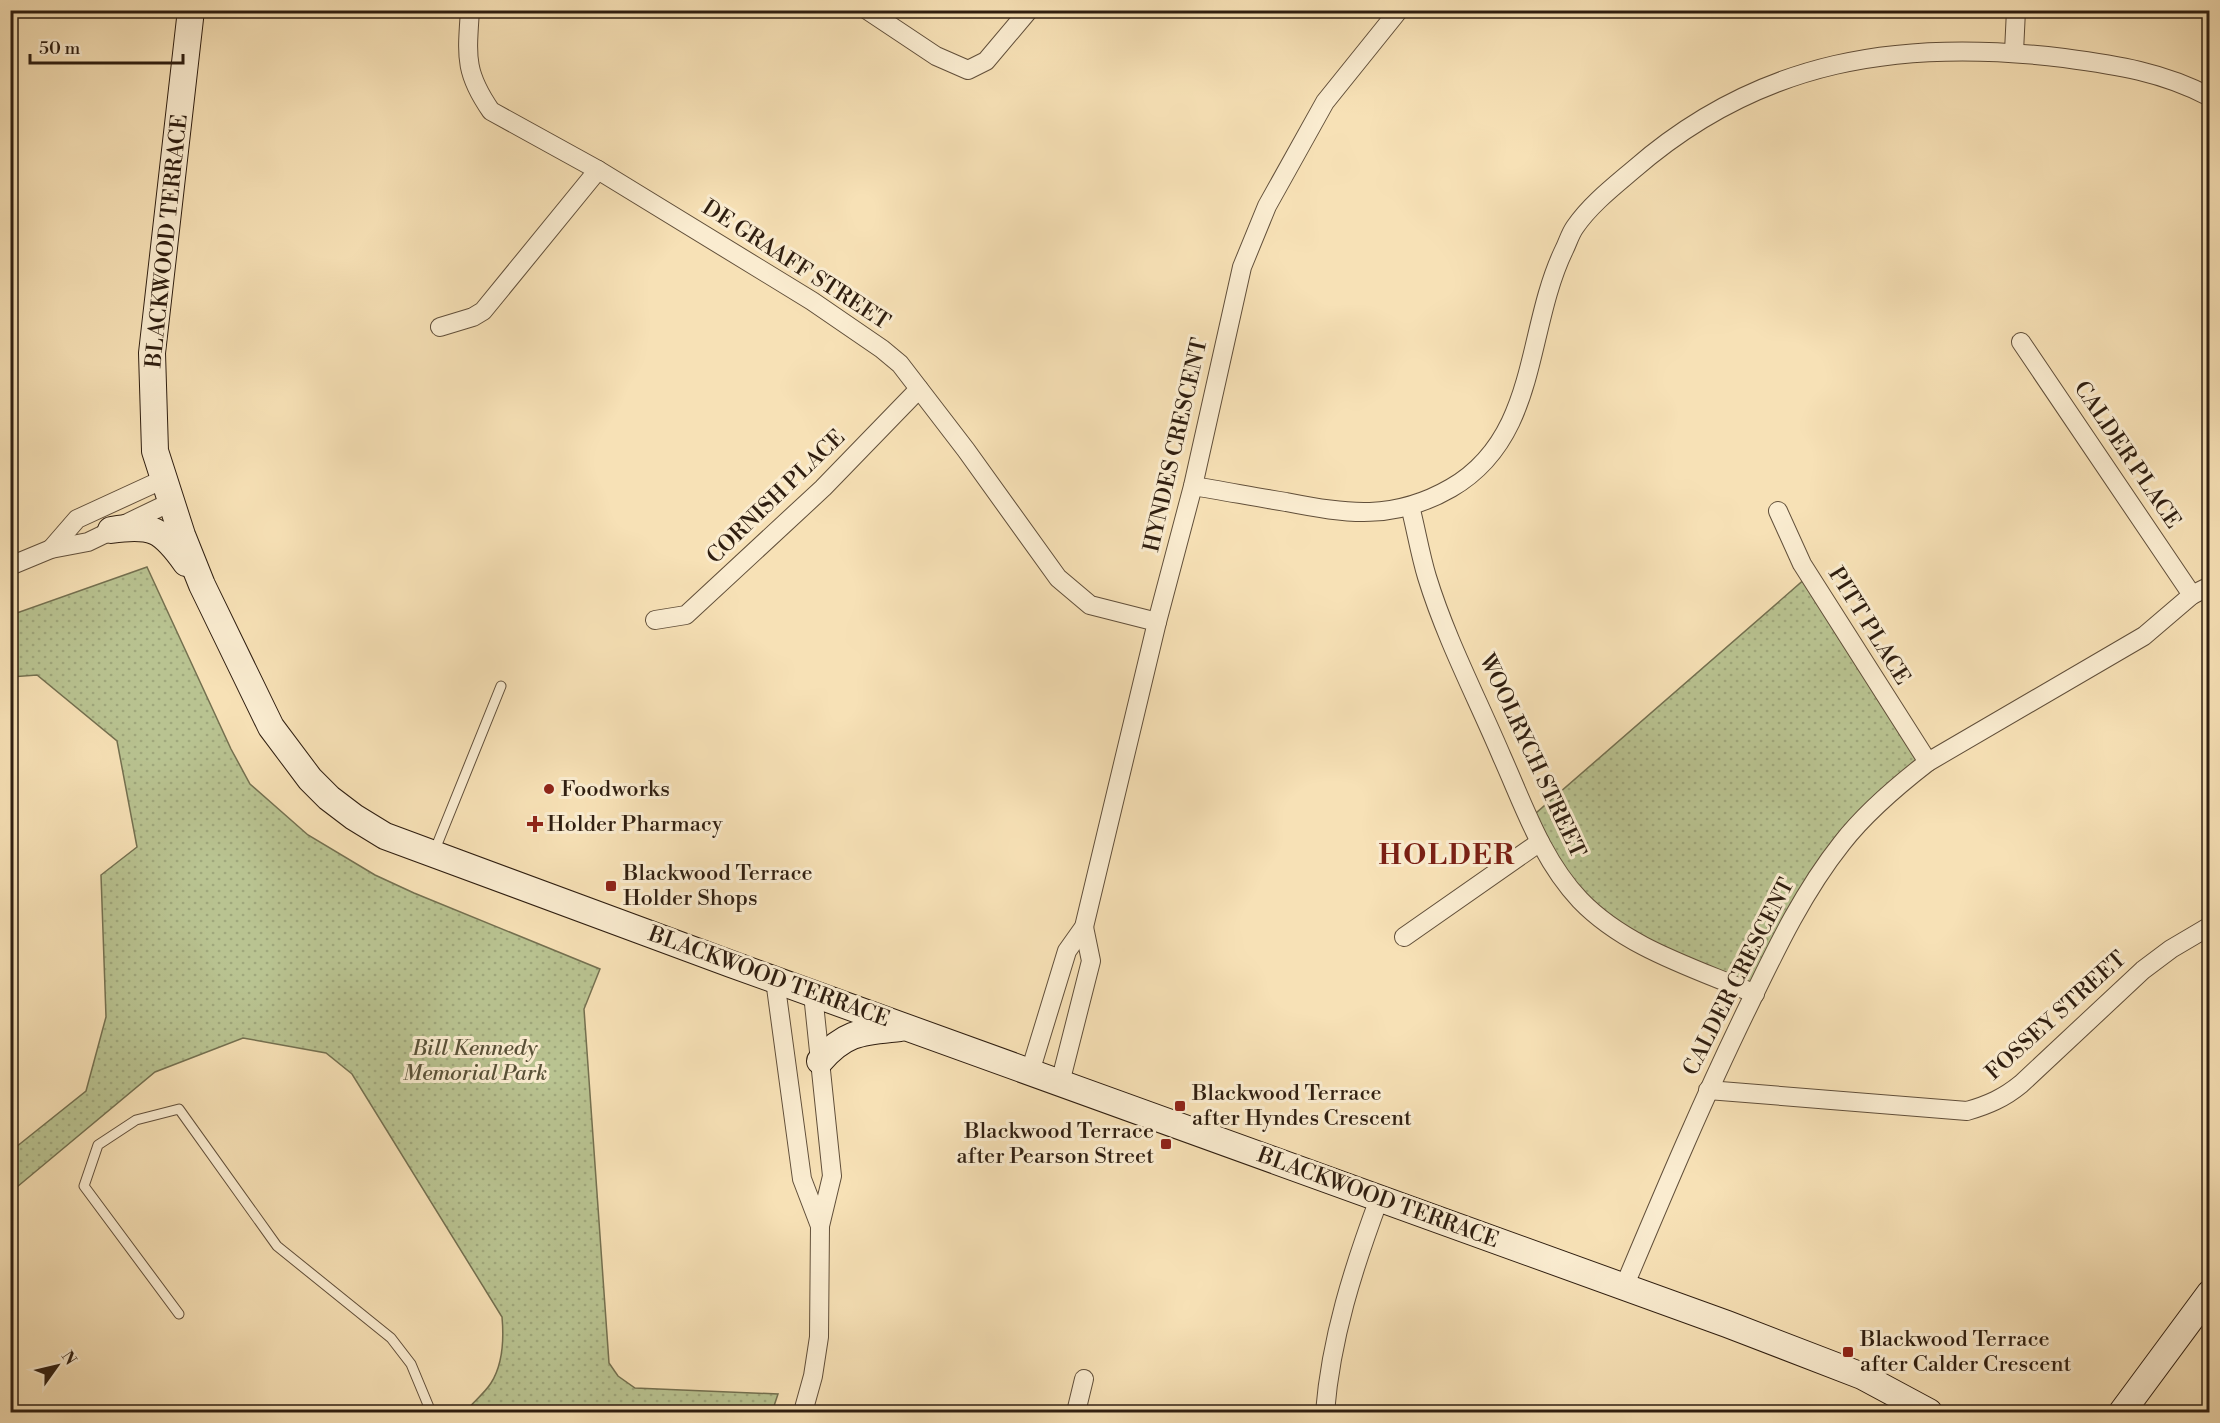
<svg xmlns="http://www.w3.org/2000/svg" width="2220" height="1423" font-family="'Libre Bodoni',serif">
	<defs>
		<pattern id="green-dots" width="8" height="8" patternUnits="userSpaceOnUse" patternTransform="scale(1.5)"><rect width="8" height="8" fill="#b9c391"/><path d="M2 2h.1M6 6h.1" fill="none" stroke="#9fa77c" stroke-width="1.8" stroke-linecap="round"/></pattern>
	</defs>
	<rect width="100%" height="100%" fill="#f7e1b6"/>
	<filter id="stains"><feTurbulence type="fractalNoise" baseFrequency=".00333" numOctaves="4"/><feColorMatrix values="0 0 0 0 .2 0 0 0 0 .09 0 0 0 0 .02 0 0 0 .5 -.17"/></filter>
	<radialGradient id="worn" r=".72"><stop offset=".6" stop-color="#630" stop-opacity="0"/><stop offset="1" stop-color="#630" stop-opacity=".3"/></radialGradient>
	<g fill="url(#green-dots)" stroke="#747050" stroke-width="1.5">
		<path d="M147 567 231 749 250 784 308 835 375 875 414 893 600 969 584 1009 609 1363 618 1376 635 1388 778 1394 772 1412H465C473 1402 484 1394 491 1383 503 1364 504 1339 502 1317L352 1074 326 1053 243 1038 155 1072 11 1192V1151L86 1091 106 1017 101 875 137 847 117 741 37 675 11 677V615Z"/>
		<path d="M1806 578 1920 760 1828 858 1751 990 1595 923 1528 820Z"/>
	</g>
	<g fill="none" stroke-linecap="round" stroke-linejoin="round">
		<defs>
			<g id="lane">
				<path d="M434 852 501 686"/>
				<path d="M179 1314 84 1186 98 1145 136 1120 179 1109 277 1246 391 1338 411 1364 431 1412"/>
			</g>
			<g id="street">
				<path d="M470 10C467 56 464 72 491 111L598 170 812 301 882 349 900 364 966 450 1058 578 1090 605 1157 622"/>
				<path d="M867 10 936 56 968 70 986 61 1029 10"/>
				<path d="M2014 52 2016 10"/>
				<path d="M440 327 473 317 483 311 598 170"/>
				<path d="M2021 342 2192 595"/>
				<path d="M1193 486C1224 491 1255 497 1286 502 1347 514 1394 521 1451 488 1539 437 1525 331 1564 250 1568 242 1570 234 1575 227 1590 205 1613 187 1633 170 1760 59 1902 38 2064 58 2116 65 2163 72 2210 97"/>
				<path d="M1410 506C1416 529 1420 554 1427 577 1446 639 1477 698 1502 757 1524 806 1542 860 1580 900 1626 948 1695 968 1755 994"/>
				<path d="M1778 511 1802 564 1928 762"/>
				<path d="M51 549 77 519 164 479"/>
				<path d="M10 566 51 549 88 542 171 502"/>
				<path d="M655 620 686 615 823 488 919 389"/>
				<path d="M1404 937 1540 842"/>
				<path d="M775 980 802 1179 820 1226"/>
				<path d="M1030 1072 1067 951 1084 927 1157 622 1193 486 1242 267 1267 206 1325 102 1399 10"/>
				<path d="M1060 1083 1091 961 1084 927"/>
				<path d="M1708 1090 1967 1111C1988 1105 2004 1098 2021 1084L2143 970 2171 949 2210 926"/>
				<path d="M1624 1287C1664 1192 1704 1097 1749 1005 1776 949 1803 892 1842 843 1866 812 1897 786 1928 762L2144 636 2192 595 2210 586"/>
				<path d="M803 1412 813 1376 819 1337 820 1226 832 1176 813 994"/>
				<path d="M1076 1412 1084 1379"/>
				<path d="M1325 1412C1331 1338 1353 1269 1379 1199"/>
			</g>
			<g id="secondary">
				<path d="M191 10 152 353 155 451 182 535 202 585 271 727 310 779 329 798 354 817 385 836 731 964 1727 1324 1862 1376 1929 1412"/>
				<path d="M111 530C152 524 162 529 186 563"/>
				<path d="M820 1061C846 1031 863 1032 900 1028"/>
				<path d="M2122 1412 2210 1293"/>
			</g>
		</defs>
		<use href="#lane" stroke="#614f3a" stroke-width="11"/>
		<use href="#street" stroke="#614f3a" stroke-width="20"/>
		<use href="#secondary" stroke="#2f1e10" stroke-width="28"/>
		<use href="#lane" stroke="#faecd0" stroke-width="9"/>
		<use href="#street" stroke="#faecd0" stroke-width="18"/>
		<use href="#secondary" stroke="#faecd0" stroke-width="26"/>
	</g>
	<g fill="#8f2418" stroke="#faecd0" stroke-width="2">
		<circle cx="549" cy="789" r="6"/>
		<path d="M532 815h6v6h6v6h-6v6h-6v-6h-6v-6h6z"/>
		<rect x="605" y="880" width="12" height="12" rx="3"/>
		<rect x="1174" y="1100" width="12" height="12" rx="3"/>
		<rect x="1160" y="1138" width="12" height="12" rx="3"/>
		<rect x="1842" y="1346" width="12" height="12" rx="3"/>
	</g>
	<g text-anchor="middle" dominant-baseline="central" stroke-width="6" stroke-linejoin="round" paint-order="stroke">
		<g font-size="22" fill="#2f1e10" stroke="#faecd0">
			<text transform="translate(167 241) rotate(-84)">BLACKWOOD TERRACE</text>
			<text transform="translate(796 265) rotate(33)">DE GRAAFF STREET</text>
			<text transform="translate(1176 445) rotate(-77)">HYNDES CRESCENT</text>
			<text transform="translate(2127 455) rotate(56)">CALDER PLACE</text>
			<text transform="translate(776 497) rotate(-44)">CORNISH PLACE</text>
			<text transform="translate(1869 626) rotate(58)">PITT PLACE</text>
			<text transform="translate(1532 756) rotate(65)">WOOLRYCH STREET</text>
			<text transform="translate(769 977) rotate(20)">BLACKWOOD TERRACE</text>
			<text transform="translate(1739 977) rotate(-63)">CALDER CRESCENT</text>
			<text transform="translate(2056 1016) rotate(-42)">FOSSEY STREET</text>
			<text transform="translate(1378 1198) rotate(20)">BLACKWOOD TERRACE</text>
		</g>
		<g font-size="22" fill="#2f1e10" stroke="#faecd0" text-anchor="start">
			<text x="561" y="789">Foodworks</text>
			<text x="547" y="824">Holder Pharmacy</text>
			<text x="623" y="873">Blackwood Terrace<tspan x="623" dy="25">Holder Shops</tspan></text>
			<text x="1192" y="1093">Blackwood Terrace<tspan x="1192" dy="25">after Hyndes Crescent</tspan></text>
			<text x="1154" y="1131" text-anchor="end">Blackwood Terrace<tspan x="1154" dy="25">after Pearson Street</tspan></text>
			<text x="1860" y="1339">Blackwood Terrace<tspan x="1860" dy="25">after Calder Crescent</tspan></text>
		</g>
		<g font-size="22" font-style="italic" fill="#585037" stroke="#faecd0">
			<text x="475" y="1048">Bill Kennedy<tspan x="475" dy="25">Memorial Park</tspan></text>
		</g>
		<g font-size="28" font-weight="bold" letter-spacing="1.5" fill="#7a1f14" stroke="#faecd0">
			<text x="1447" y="855">HOLDER</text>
		</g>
	</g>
	<rect width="2220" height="1423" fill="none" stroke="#f7e1b6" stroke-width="36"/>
	<rect x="12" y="12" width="2196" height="1399" fill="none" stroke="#2f1e10" stroke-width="3"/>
	<rect x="18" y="18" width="2184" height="1387" fill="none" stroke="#2f1e10" stroke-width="1.5"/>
	<g transform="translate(57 1366) rotate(56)" stroke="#faecd0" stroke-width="4.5" paint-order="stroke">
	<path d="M0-4.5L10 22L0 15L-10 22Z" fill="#2f1e10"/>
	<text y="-9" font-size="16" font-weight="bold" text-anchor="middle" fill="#2f1e10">N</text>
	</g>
	<path d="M30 54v9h153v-9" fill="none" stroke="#2f1e10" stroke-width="3"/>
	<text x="39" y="54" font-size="18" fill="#2f1e10" stroke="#faecd0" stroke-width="4.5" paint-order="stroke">50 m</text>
	<rect width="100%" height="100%" filter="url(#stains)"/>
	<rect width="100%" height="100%" fill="url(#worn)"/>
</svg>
